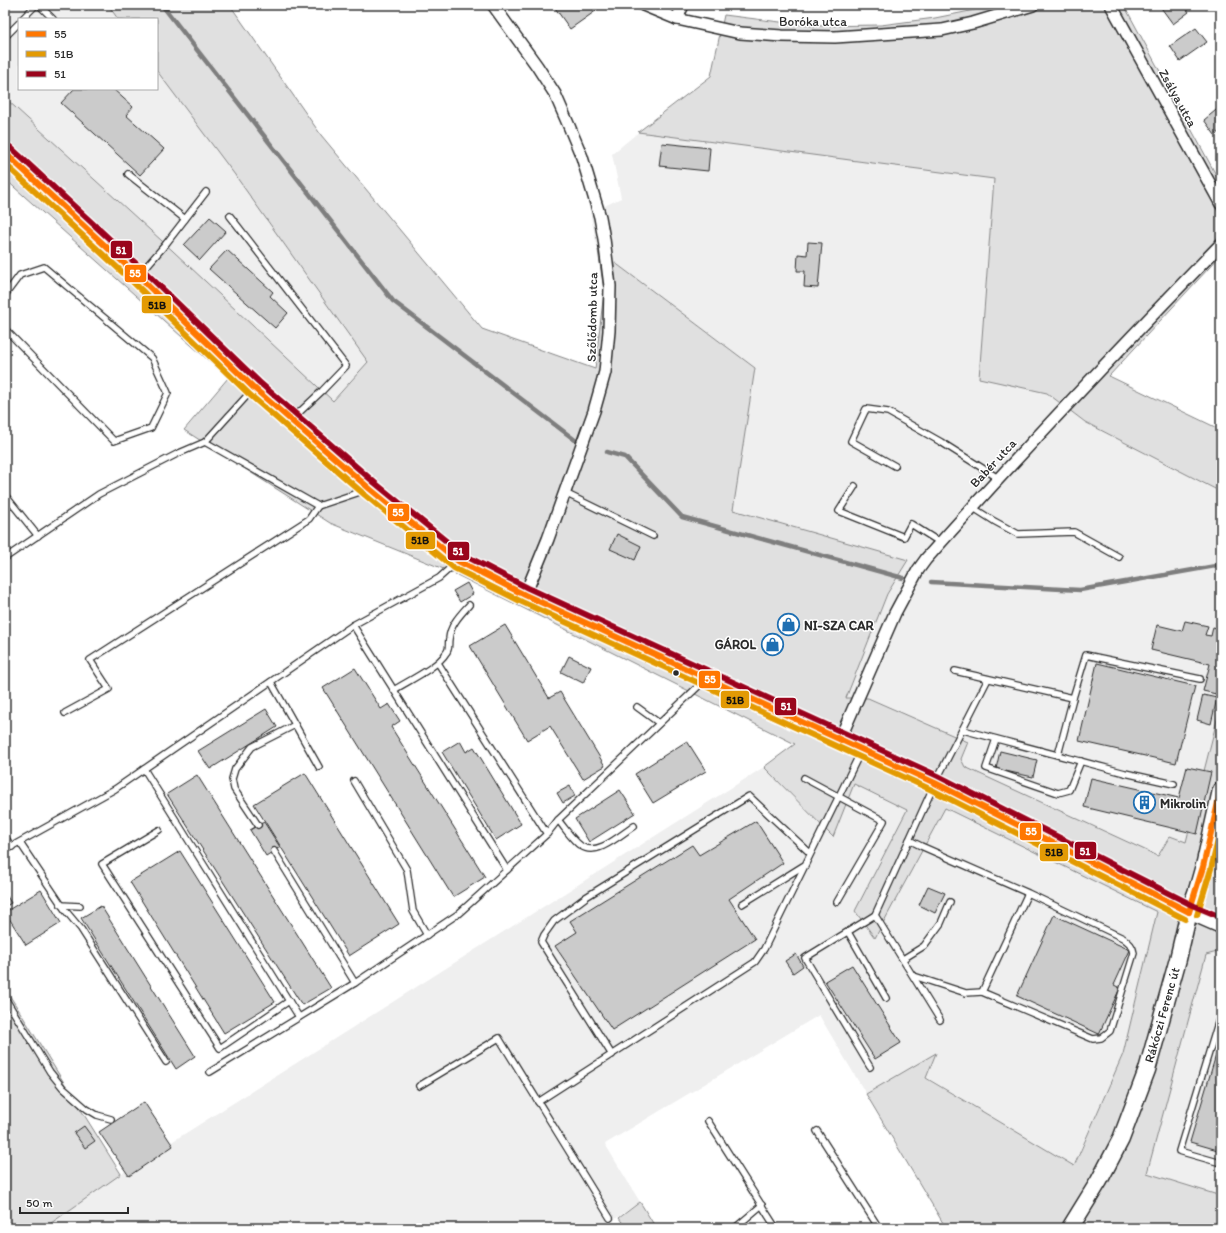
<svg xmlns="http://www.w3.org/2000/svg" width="1226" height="1233" font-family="Itim,sans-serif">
	<rect width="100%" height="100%" fill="#fff"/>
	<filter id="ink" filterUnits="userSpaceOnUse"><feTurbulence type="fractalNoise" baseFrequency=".025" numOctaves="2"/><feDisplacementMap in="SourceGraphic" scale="8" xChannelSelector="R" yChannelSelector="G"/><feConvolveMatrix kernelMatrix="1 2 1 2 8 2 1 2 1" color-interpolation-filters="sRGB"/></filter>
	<g filter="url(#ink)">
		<g fill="#efefef">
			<path d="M5 5H108L118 19H19V89H157V71L235 175 369 363 333 402 173 251 5 98Z"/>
			<path d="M1069 111 1047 393 1085 422 1221 492V704L1186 842 1170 836 1158 856 965 767 961 759 968 742 868 698H845L887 594 908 560 733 510 755 368 598 250 590 213 621 198 612 154 652 121Z"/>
			<path d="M764 767 832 837 854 784 907 810 855 911 875 937 945 808 1157 912 1123 1054 1073 1166 926 1077 936 1054 866 1094 819 1015 605 1144 640 1202 602 1228H44L121 1174Z"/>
			<path d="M1221 951V1196L1147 1173 1206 955Z"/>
		</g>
		<g fill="#e0e0e0" stroke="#868686">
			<path d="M108 5H230L321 135 482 329 595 369 604 291 598 250 755 368 733 510 908 560 887 594 846 698H868L968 742 961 759 965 767 1158 856 1170 836 1186 842 1221 704V852L1216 870 1221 881V951L1206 955 1147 1173 1221 1196V1228H946L866 1094 936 1053 926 1078 1074 1166 1123 1054 1157 912 945 808 875 938 855 911 907 810 854 784 833 837 764 767 795 744 451 572 330 523 184 430 228 378 5 179V98L173 251 333 401 368 362 235 175 157 71V19H118Z"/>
			<path d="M986 5H1124L1221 184V255L1109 376 1215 427 1221 424V492L1085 422 1047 393 979 378 994 179 638 132 711 76 724 15 812 26 881 25 935 18 975 10Z"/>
			<path d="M5 988 121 1174 44 1228H5Z"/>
			<path d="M640 1202 656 1228H626L619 1218Z"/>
		</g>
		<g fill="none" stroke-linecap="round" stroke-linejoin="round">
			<g stroke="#7e7e7e" stroke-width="4.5">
				<path d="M162 5 393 301 575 440"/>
				<path d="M607 452 625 457 682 517 903 578"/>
				<path d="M931 582 1080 590 1221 565"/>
			</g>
		</g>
		<g fill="#cbcbcb" stroke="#2b2b2b">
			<path d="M553 5H593L597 10 570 29Z"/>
			<path d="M1159 5H1184L1189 12 1173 24Z"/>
			<path d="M1196 28 1207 42 1180 61 1170 46Z"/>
			<path d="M74 89H113L133 107 126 115 164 149 140 175 61 103Z"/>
			<path d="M1221 106V130L1215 135 1204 120Z"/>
			<path d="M662 143 710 148 708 171 659 166Z"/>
			<path d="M210 217 226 231 200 260 184 245Z"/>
			<path d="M808 242 822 243 818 288 804 287 805 271H797L798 254 807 255Z"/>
			<path d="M227 250 273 292 270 296 288 313 275 328 209 269Z"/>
			<path d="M617 534 641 546 635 560 610 549Z"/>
			<path d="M467 583 473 594 460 602 453 591Z"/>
			<path d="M1185 621 1208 626 1205 635 1211 636 1213 627 1221 629V672L1216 694 1203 691 1210 664 1151 650 1157 625 1182 631Z"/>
			<path d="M505 625 549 698 560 692 605 766 583 779 550 726 527 740 470 646Z"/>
			<path d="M569 656 591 667 583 683 561 672Z"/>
			<path d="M1097 663 1195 686 1176 763 1079 741Z"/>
			<path d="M355 668 381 709 389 704 400 721 391 727 485 877 453 897 323 688Z"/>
			<path d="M1203 695 1217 698 1211 724 1197 720Z"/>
			<path d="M266 709 277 727 210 769 198 751Z"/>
			<path d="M460 741 466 752 474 747 521 824 496 840 442 752Z"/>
			<path d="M687 741 706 771 653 803 635 774Z"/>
			<path d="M1000 751 1037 760 1033 777 996 769Z"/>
			<path d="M1187 767 1211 772 1197 834 1084 807 1091 778 1179 798Z"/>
			<path d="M305 773 399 924 349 956 254 804Z"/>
			<path d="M197 775 331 988 302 1005 167 794Z"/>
			<path d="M570 786 575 796 563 803 557 793Z"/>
			<path d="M620 790 635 813 589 842 575 819Z"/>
			<path d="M756 821 783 863 729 899 755 939 612 1030 555 946 577 932 570 921 692 845 699 855Z"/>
			<path d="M264 822 280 847 266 856 250 830Z"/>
			<path d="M180 851 275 1002 224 1033 130 882Z"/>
			<path d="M928 886 945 893 935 913 919 905Z"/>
			<path d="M41 890 61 923 26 945 5 912Z"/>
			<path d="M5 893 11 903 5 907Z"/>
			<path d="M101 906 195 1056 176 1069 81 918Z"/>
			<path d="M1054 915 1130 950 1114 985 1120 988 1099 1034 1017 996Z"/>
			<path d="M796 954 803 966 793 973 785 961Z"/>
			<path d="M852 965 901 1043 875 1059 825 981Z"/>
			<path d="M1221 1038V1151L1190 1142Z"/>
			<path d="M144 1102 173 1146 129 1176 99 1132Z"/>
			<path d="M84 1126 95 1141 85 1148 74 1133Z"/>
		</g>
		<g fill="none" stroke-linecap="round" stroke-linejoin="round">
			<defs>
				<g id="service">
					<path d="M39 5 53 19"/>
					<path d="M22 19 36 5"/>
					<path d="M5 37 19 23"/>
					<path d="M128 174 185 219"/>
					<path d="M230 216 346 366 322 391 290 421"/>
					<path d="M138 276 165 245 206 192"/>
					<path d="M5 295 20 275 44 267 152 358 168 393 151 428 114 441 5 329"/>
					<path d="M205 442 318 506 369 489"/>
					<path d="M895 466 851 441 866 409 888 412 941 442 998 478"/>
					<path d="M855 486 839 511 904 537 911 524 941 543"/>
					<path d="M565 493 653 536"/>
					<path d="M5 495 38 536"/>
					<path d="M972 507 994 521 1018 534 1074 532 1119 557"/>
					<path d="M5 558 99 494 177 454 205 442 254 388"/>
					<path d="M353 625 507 870"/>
					<path d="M438 663 547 834"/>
					<path d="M955 671 1073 698"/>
					<path d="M271 682 319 767"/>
					<path d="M394 690C408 681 438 667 446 653 450 649 448 644 449 639 450 625 460 615 469 605"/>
					<path d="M637 707 659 723"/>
					<path d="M65 713 109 689 90 660 309 519 318 506"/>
					<path d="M963 730 1125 773 1174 784"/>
					<path d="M996 739 986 768 1058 793 1069 790 1081 761"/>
					<path d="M1058 755 1073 698 1086 655 1200 679"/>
					<path d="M144 769 299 1017"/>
					<path d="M804 778 884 821 837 902"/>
					<path d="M354 781 407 870 413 911 427 935"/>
					<path d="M558 820C565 828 572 840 581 846 597 857 620 835 634 826"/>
					<path d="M258 825 234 789 232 779 235 769 252 747 295 725"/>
					<path d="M159 830 102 864 220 1048 289 1001"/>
					<path d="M5 837 12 847"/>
					<path d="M909 840 921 846 1028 893 1123 938C1128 942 1133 945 1134 953L1110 1031 1101 1038 1093 1039 982 992 1028 893"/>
					<path d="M20 843 65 910 81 929 166 1062"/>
					<path d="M5 850 115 789 353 625 439 578 458 561"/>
					<path d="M274 851 355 983"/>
					<path d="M742 904 803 866"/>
					<path d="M61 905 80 906"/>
					<path d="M875 915 940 1020"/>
					<path d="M848 932 886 998"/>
					<path d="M903 959 924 946 941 923 950 902"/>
					<path d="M914 976 966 993 982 992"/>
					<path d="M5 998 50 1072 63 1088 87 1109 97 1115 111 1119"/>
					<path d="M1221 1013 1179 1151 1221 1163"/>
					<path d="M612 1055 541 942 544 935 554 921 586 897 749 796 810 853"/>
					<path d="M870 1067 805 958 875 915 935 783 988 679"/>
					<path d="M210 1072 355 983 458 914 547 834 558 820 707 678"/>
					<path d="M419 1086 499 1038 610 1218"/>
					<path d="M538 1102 755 962 764 949 862 749"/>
					<path d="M708 1121 776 1228"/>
					<path d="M817 1131 879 1228"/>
					<path d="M737 1228 736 1227 762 1205"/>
				</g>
				<g id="minor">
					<path d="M493 5 537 66 555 94 569 126 582 157 600 217 604 239 610 286 609 331 605 372 594 411 548 539 525 595"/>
					<path d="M643 5 677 19 740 33 782 36 835 37 942 30 973 23 1033 5"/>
					<path d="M1111 5 1221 204"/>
					<path d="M677 19 683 5"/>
					<path d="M5 153 138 276 254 388 370 489 458 561 525 595 935 783 1189 912"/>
					<path d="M840 739 895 613 918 570 926 559C1022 451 1121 347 1221 244"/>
				</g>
				<path id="tertiary" d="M1189 912 1221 926"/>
				<path id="secondary" d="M1070 1228 1099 1181 1121 1139 1147 1070 1178 959 1189 912 1197 890 1205 862 1221 790"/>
			</defs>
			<use href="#service" stroke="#2b2b2b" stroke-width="8"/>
			<use href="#minor" stroke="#2b2b2b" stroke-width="14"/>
			<use href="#tertiary" stroke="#2b2b2b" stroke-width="17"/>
			<use href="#secondary" stroke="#2b2b2b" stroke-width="19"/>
			<use href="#service" stroke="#fff" stroke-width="5.5"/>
			<use href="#minor" stroke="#fff" stroke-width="11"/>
			<use href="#tertiary" stroke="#fff" stroke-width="14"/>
			<use href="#secondary" stroke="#fff" stroke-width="16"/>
			<defs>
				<g id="bus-1">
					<path d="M5 153 138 276 254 388 370 489 458 561 525 595 935 783 1189 912"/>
					<path d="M1189 912 1203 867 1221 790"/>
				</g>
				<g id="bus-2">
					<path d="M5 164 133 282 249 394 365 495 454 568 522 602 932 790 1185 919"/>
					<path d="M1197 915 1211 869 1221 828"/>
				</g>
				<path id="bus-3" d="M10 147 143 270 259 382 375 483 462 554 528 588 938 776 1192 905 1221 917"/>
			</defs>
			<use href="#bus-1" stroke="#fff" stroke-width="9"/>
			<use href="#bus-2" stroke="#fff" stroke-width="9"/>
			<use href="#bus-3" stroke="#fff" stroke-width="9"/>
			<use href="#bus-1" stroke="#ff7701" stroke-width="6"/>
			<use href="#bus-2" stroke="#e39a04" stroke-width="6"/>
			<use href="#bus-3" stroke="#9a051c" stroke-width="6"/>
		</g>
	</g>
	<defs>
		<symbol id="shop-ring" viewBox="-11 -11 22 22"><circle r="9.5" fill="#fff" stroke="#1f6fb2" stroke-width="1.5"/><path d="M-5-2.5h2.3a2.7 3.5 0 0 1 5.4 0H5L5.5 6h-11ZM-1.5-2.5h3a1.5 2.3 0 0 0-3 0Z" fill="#1f6fb2"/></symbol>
		<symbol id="building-ring" viewBox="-11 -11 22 22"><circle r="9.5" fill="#fff" stroke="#1f6fb2" stroke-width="1.5"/><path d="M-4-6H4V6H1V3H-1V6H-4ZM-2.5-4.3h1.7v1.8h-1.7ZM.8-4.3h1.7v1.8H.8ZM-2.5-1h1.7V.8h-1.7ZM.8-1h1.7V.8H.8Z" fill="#1f6fb2"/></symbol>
	</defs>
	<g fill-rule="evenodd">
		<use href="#shop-ring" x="776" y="612" width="25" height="25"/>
		<use href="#shop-ring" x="760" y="632" width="25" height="25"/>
		<use href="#building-ring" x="1132" y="790" width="25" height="25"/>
	</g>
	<circle fill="#2b2b2b" stroke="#fff" stroke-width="1.5" cx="676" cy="673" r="3.5"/>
	<g text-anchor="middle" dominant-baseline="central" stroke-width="3" stroke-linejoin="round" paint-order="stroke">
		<g font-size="13" fill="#2b2b2b" stroke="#fff">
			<text x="813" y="21">Boróka utca</text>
			<text transform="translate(1178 98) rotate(61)">Zsálya utca</text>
			<text transform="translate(592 317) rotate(-89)">Szőlődomb utca</text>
			<text transform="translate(993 463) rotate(-47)">Babér utca</text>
			<text transform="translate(1162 1015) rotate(-74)">Rákóczi Ferenc út</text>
		</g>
		<g font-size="13" font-weight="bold" fill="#2b2b2b" stroke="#fff" text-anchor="start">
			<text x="804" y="625">NI-SZA CAR</text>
			<text x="756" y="644" text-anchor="end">GÁROL</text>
			<text x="1160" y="803">Mikrolin</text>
		</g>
	</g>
	<g stroke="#fff" stroke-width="1.5">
		<rect x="110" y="240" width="23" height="19" rx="4" fill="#9a051c"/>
		<rect x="124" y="264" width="23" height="19" rx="4" fill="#ff7701"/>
		<rect x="141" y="295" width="31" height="19" rx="4" fill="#e39a04"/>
		<rect x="387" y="503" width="23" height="19" rx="4" fill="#ff7701"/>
		<rect x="405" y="531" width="31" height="19" rx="4" fill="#e39a04"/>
		<rect x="447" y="541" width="23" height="20" rx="4" fill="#9a051c"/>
		<rect x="698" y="670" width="23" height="19" rx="4" fill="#ff7701"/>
		<rect x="720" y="690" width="30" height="19" rx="4" fill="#e39a04"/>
		<rect x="774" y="697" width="23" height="19" rx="4" fill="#9a051c"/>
		<rect x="1019" y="822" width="23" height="19" rx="4" fill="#ff7701"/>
		<rect x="1074" y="841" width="23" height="19" rx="4" fill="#9a051c"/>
		<rect x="1039" y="843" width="30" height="19" rx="4" fill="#e39a04"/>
	</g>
	<g font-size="11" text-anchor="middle" font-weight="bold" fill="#fff">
		<text x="121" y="254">51</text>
		<text x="135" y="277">55</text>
		<text x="398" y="516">55</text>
		<text x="458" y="555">51</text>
		<text x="710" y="683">55</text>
		<text x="786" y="710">51</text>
		<text x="1031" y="835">55</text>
		<text x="1085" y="855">51</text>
	</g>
	<g font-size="11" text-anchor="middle" font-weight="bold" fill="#111">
		<text x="157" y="309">51B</text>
		<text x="420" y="544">51B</text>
		<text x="735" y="704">51B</text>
		<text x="1054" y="856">51B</text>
	</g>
	<rect width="1226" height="1233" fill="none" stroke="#fff" stroke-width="20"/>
	<rect x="10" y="10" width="1206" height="1213" fill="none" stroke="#2b2b2b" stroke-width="1.5" filter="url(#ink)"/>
	<rect x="18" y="18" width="140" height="72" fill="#ffffff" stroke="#aaaaaa"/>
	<rect x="26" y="31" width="20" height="6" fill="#ff7701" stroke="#aaaaaa"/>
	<text x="54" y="38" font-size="12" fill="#2b2b2b">55</text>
	<rect x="26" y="51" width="20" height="6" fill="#e39a04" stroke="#aaaaaa"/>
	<text x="54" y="58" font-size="12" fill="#2b2b2b">51B</text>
	<rect x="26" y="71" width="20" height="6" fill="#9a051c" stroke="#aaaaaa"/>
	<text x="54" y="78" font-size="12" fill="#2b2b2b">51</text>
	<path d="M20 1207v6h108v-6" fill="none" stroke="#2b2b2b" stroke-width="2"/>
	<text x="26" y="1207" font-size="12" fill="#2b2b2b" stroke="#ffffff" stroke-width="3" paint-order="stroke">50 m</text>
</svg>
